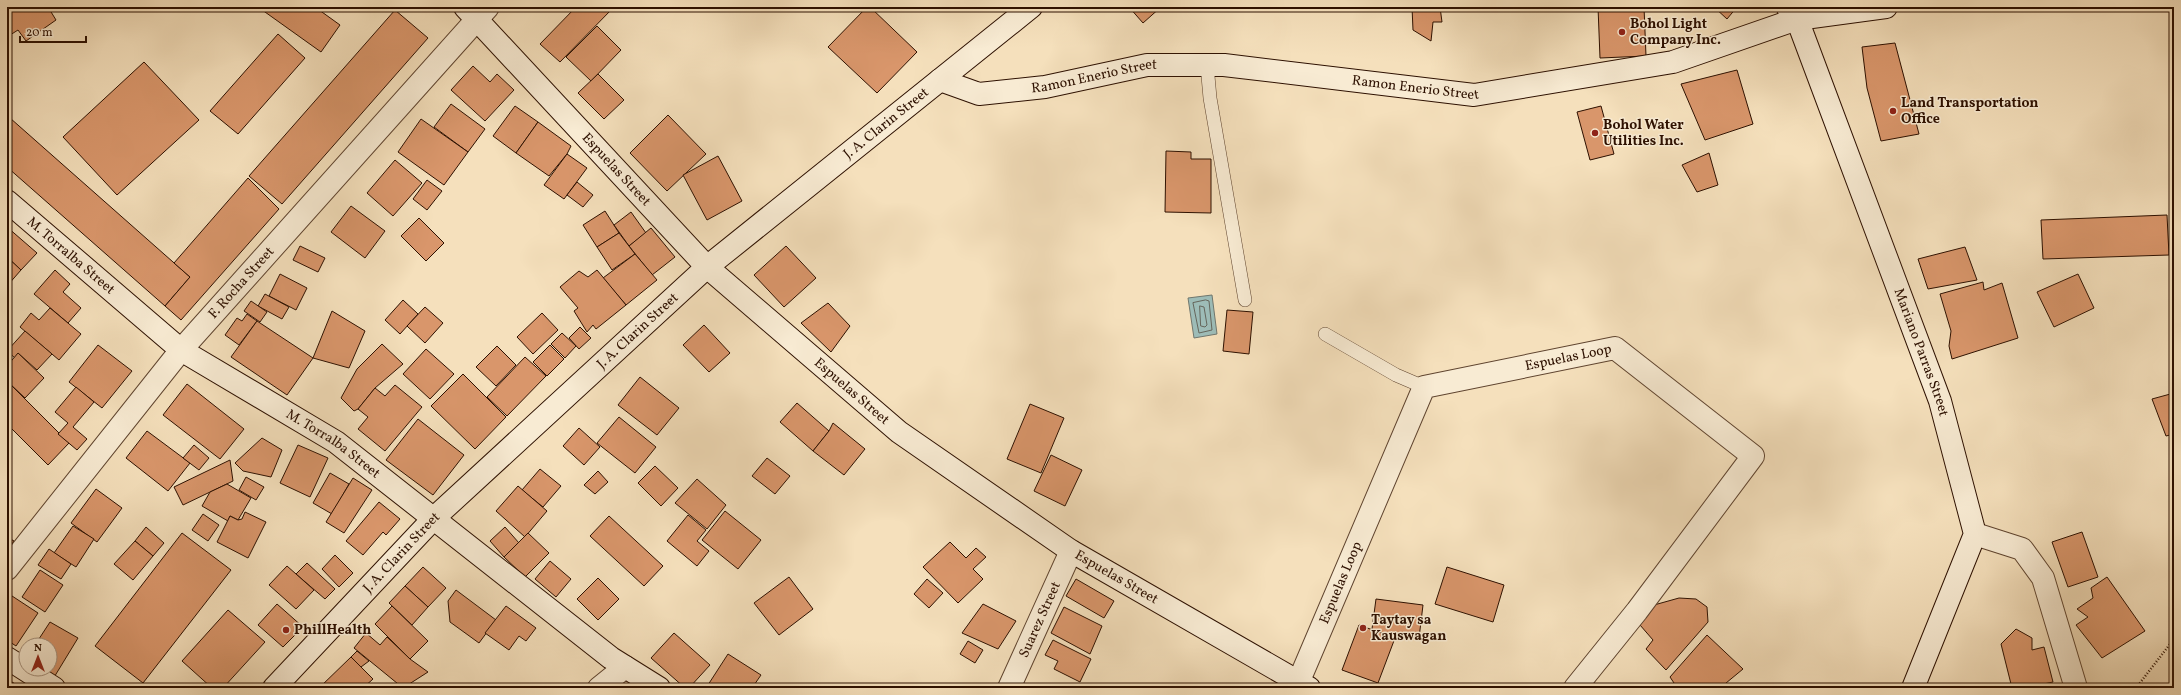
<svg xmlns="http://www.w3.org/2000/svg" width="2181" height="695" font-family="Vollkorn,serif">
	<rect width="100%" height="100%" fill="#f5e0bc"/>
	<filter id="stains"><feTurbulence type="fractalNoise" baseFrequency=".005" numOctaves="4"/><feColorMatrix values="0 0 0 0 .2 0 0 0 0 .09 0 0 0 0 .02 0 0 0 .5 -.17"/></filter>
	<radialGradient id="worn" r=".72"><stop offset=".6" stop-color="#630" stop-opacity="0"/><stop offset="1" stop-color="#630" stop-opacity=".3"/></radialGradient>
	<path fill="#9dbcb7" stroke="#70776e" d="M1212 295 1217 334 1194 338 1188 298Z"/>
	<g fill="none" stroke-linecap="round" stroke-linejoin="round">
		<g stroke="#65665c" stroke-width="1">
			<path d="M1206 300 1209 301 1212 330 1199 333 1193 303Z"/>
			<path d="M1200 306 1204 307 1207 325 1205 327 1201 326Z"/>
		</g>
	</g>
	<g fill="#d9966b" stroke="#2d1000">
		<path d="M7 7H48L56 20 26 41 18 30 7 37Z"/>
		<path d="M258 7H315L340 25 321 52Z"/>
		<path d="M576 7 613 8 560 62 540 44Z"/>
		<path d="M867 7H870L917 52 877 93 828 47Z"/>
		<path d="M1129 7H1161L1143 23Z"/>
		<path d="M1412 7H1440L1442 22H1433L1431 41 1413 30Z"/>
		<path d="M1598 7H1644L1646 56 1600 58Z"/>
		<path d="M1714 7H1737L1727 19Z"/>
		<path d="M395 10 428 38 282 204 249 176Z"/>
		<path d="M597 26 621 50 591 81 566 57Z"/>
		<path d="M278 34 305 58 238 134 210 111Z"/>
		<path d="M1895 43 1919 134 1881 141 1867 88 1862 47Z"/>
		<path d="M144 62 199 120 117 195 63 137Z"/>
		<path d="M473 66 490 82 497 74 514 90 485 121 451 90Z"/>
		<path d="M1737 70 1753 124 1705 140 1681 84Z"/>
		<path d="M598 74 624 100 604 119 578 93Z"/>
		<path d="M451 104 485 129 468 152 434 127Z"/>
		<path d="M515 106 538 122 516 153 493 136Z"/>
		<path d="M1601 106 1614 154 1590 160 1577 112Z"/>
		<path d="M668 115 706 154 667 191 630 153Z"/>
		<path d="M10 118 190 277 165 306 7 167V121Z"/>
		<path d="M421 119 468 152 444 185 398 152Z"/>
		<path d="M538 122 571 146 567 154 549 176 516 153Z"/>
		<path d="M1166 151 1191 152V159H1211V213L1165 212Z"/>
		<path d="M1709 153 1718 185 1697 192 1682 165Z"/>
		<path d="M567 154 587 168 564 199 544 185Z"/>
		<path d="M718 156 742 201 707 220 683 175Z"/>
		<path d="M395 160 422 183 393 216 367 193Z"/>
		<path d="M248 178 279 209 181 320 165 306 190 277 174 263Z"/>
		<path d="M427 180 442 191 427 210 413 199Z"/>
		<path d="M577 182 593 195 583 207 567 195Z"/>
		<path d="M351 206 385 231 365 258 331 232Z"/>
		<path d="M605 211 619 233 597 247 583 225Z"/>
		<path d="M631 212 646 233 629 246 614 225Z"/>
		<path d="M2167 215 2169 255 2043 259 2041 220Z"/>
		<path d="M419 218 444 243 426 261 401 236Z"/>
		<path d="M7 227 37 253 21 270 7 257Z"/>
		<path d="M651 228 675 257 652 275 629 246Z"/>
		<path d="M619 233 635 254 612 270 597 247Z"/>
		<path d="M300 246 325 258 318 272 293 260Z"/>
		<path d="M786 246 816 278 784 307 754 275Z"/>
		<path d="M1965 247 1977 280 1928 289 1918 259Z"/>
		<path d="M635 254 657 280 626 305 603 278Z"/>
		<path d="M7 257 21 270 7 286Z"/>
		<path d="M55 270 70 284 63 292 81 308 68 323 34 294Z"/>
		<path d="M597 270 626 305 596 329 593 325 587 332 574 311 578 308 560 287 579 271 588 277Z"/>
		<path d="M280 274 307 288 296 310 269 296Z"/>
		<path d="M2078 274 2094 308 2054 327 2037 292Z"/>
		<path d="M1983 282 1984 290 2002 283 2018 338 1952 359 1949 346 1951 331 1940 294Z"/>
		<path d="M265 294 289 307 282 319 258 306Z"/>
		<path d="M403 300 418 314 400 334 385 320Z"/>
		<path d="M251 301 267 312 260 322 244 311Z"/>
		<path d="M828 303 850 326 831 352 801 323Z"/>
		<path d="M425 307 443 323 425 343 407 326Z"/>
		<path d="M50 308 81 334 59 360 20 327 31 313 39 320Z"/>
		<path d="M2174 309V330L2171 310Z"/>
		<path d="M1227 310 1253 312 1249 354 1223 351Z"/>
		<path d="M332 311 365 331 349 368 313 358Z"/>
		<path d="M542 313 558 330 533 354 517 337Z"/>
		<path d="M247 314 257 321 239 345 225 335 237 318 242 321Z"/>
		<path d="M257 321 313 358 287 395 231 357Z"/>
		<path d="M704 325 730 353 709 372 683 345Z"/>
		<path d="M580 327 591 338 579 349 569 338Z"/>
		<path d="M25 331 52 354 37 370 18 353 15 358 7 351Z"/>
		<path d="M562 333 576 346 565 358 551 344Z"/>
		<path d="M382 344 403 364 375 388 358 409 354 411 341 398 357 369Z"/>
		<path d="M98 345 132 371 102 408 69 382Z"/>
		<path d="M550 345 564 359 547 376 533 362Z"/>
		<path d="M497 346 516 365 496 386 476 367Z"/>
		<path d="M426 349 454 374 430 399 403 374Z"/>
		<path d="M18 353 44 378 25 398 7 381V366Z"/>
		<path d="M525 357 546 376 507 416 487 397Z"/>
		<path d="M463 374 506 417 475 449 431 406Z"/>
		<path d="M640 377 679 408 657 435 618 405Z"/>
		<path d="M9 383 69 443 48 465 7 424V385Z"/>
		<path d="M187 384 244 429 220 459 163 415Z"/>
		<path d="M395 385 422 407 385 451 358 429 368 417 358 409 375 388 385 396Z"/>
		<path d="M76 387 94 402 73 427 87 439 77 450 58 434 68 423 55 412Z"/>
		<path d="M2174 393V434L2166 436 2152 399Z"/>
		<path d="M797 403 829 431 813 451 780 422Z"/>
		<path d="M1030 404 1064 418 1041 473 1007 459Z"/>
		<path d="M619 417 656 447 635 473 597 443Z"/>
		<path d="M418 419 464 455 433 495 386 460Z"/>
		<path d="M833 423 865 449 844 475 813 451 829 431Z"/>
		<path d="M579 428 600 447 584 465 563 446Z"/>
		<path d="M147 431 190 463 168 491 126 458Z"/>
		<path d="M262 438 282 450 271 477 243 471 235 463Z"/>
		<path d="M194 445 209 458 199 470 183 458Z"/>
		<path d="M298 445 328 458 310 497 280 483Z"/>
		<path d="M1051 455 1082 470 1065 506 1034 491Z"/>
		<path d="M767 458 790 476 775 494 752 476Z"/>
		<path d="M230 460 233 481 183 505 174 487Z"/>
		<path d="M655 466 678 488 661 506 638 483Z"/>
		<path d="M540 469 561 486 543 507 522 490Z"/>
		<path d="M598 471 608 482 595 494 584 485Z"/>
		<path d="M330 473 349 484 332 514 313 503Z"/>
		<path d="M246 477 264 487 256 500 239 490Z"/>
		<path d="M353 478 372 490 344 533 326 522Z"/>
		<path d="M697 479 726 505 707 529 675 503Z"/>
		<path d="M227 484 251 498 238 520 230 516 228 521 202 506 210 492Z"/>
		<path d="M518 486 547 511 525 537 496 511Z"/>
		<path d="M96 489 122 508 97 542 71 523Z"/>
		<path d="M379 502 400 519 386 535 383 532 363 555 346 541Z"/>
		<path d="M725 511 761 540 738 569 702 540Z"/>
		<path d="M245 512 266 522 248 558 217 542 230 516 238 520 242 519Z"/>
		<path d="M203 514 219 525 208 541 192 530Z"/>
		<path d="M688 515 706 530 697 541 709 551 697 566 667 541Z"/>
		<path d="M609 516 663 566 644 586 590 536Z"/>
		<path d="M73 526 94 539 76 567 54 553Z"/>
		<path d="M146 527 164 543 153 556 135 541Z"/>
		<path d="M505 527 519 543 504 557 490 541Z"/>
		<path d="M2082 532 2098 577 2068 587 2052 542Z"/>
		<path d="M182 533 231 570 143 683 95 646Z"/>
		<path d="M528 533 549 553 525 577 504 557Z"/>
		<path d="M7 537 14 541 7 552Z"/>
		<path d="M135 541 153 556 133 580 114 564Z"/>
		<path d="M950 542 966 558 976 548 986 557 973 569 983 579 958 603 923 567Z"/>
		<path d="M49 549 71 564 61 579 38 565Z"/>
		<path d="M335 555 353 573 339 587 322 569Z"/>
		<path d="M550 561 571 579 556 597 535 579Z"/>
		<path d="M307 563 335 589 325 599 296 574Z"/>
		<path d="M287 566 314 590 296 609 269 585Z"/>
		<path d="M423 567 446 588 428 607 405 586Z"/>
		<path d="M1447 567 1504 585 1493 622 1435 604Z"/>
		<path d="M40 570 63 585 45 612 22 597Z"/>
		<path d="M789 577 813 609 779 635 754 603Z"/>
		<path d="M2107 577 2145 631 2102 658 2076 625 2088 617 2077 609 2093 598 2091 588Z"/>
		<path d="M598 578 619 599 598 620 577 599Z"/>
		<path d="M927 579 943 593 929 608 914 594Z"/>
		<path d="M1076 579 1114 601 1104 618 1066 596Z"/>
		<path d="M405 586 428 607 412 625 389 603Z"/>
		<path d="M456 590 496 620 479 643 450 622 448 601Z"/>
		<path d="M9 594 38 613 16 646 7 640V597Z"/>
		<path d="M1679 598 1696 599 1707 607 1708 622 1666 670 1646 649 1653 640 1640 625 1654 605Z"/>
		<path d="M1376 599 1423 605 1419 638 1384 634 1372 629Z"/>
		<path d="M277 604 303 627 283 647 258 625Z"/>
		<path d="M983 604 1016 621 998 649 962 633Z"/>
		<path d="M392 606 428 641 410 659 375 624Z"/>
		<path d="M506 606 536 628 526 641 519 636 509 650 485 633Z"/>
		<path d="M1064 607 1102 626 1090 654 1051 633Z"/>
		<path d="M228 610 265 642 223 688H212L182 661Z"/>
		<path d="M50 622 78 638 53 679 36 669H50V645H35Z"/>
		<path d="M1359 625 1395 638 1378 683 1342 670Z"/>
		<path d="M2016 629 2032 638V650L2044 647 2053 682 2025 688H2012L2001 644Z"/>
		<path d="M366 633 380 645 387 637 410 659 428 672 403 688 354 648Z"/>
		<path d="M674 633 710 665 689 688H685L651 658Z"/>
		<path d="M1707 635 1743 669 1720 688H1672L1676 686 1670 677Z"/>
		<path d="M1053 640 1091 659 1080 682 1054 669 1058 661 1045 655Z"/>
		<path d="M968 641 983 650 975 663 960 654Z"/>
		<path d="M357 651 369 661 361 667 351 657Z"/>
		<path d="M728 654 761 675 752 688H706Z"/>
		<path d="M351 657 373 679 363 688H319Z"/>
		<path d="M7 679 22 688H7Z"/>
	</g>
	<g fill="none" stroke-linecap="round" stroke-linejoin="round">
		<defs>
			<g id="lane">
				<path d="M1207 65 1210 98 1245 300"/>
				<path d="M1325 334 1396 375 1424 387"/>
			</g>
			<g id="street">
				<path d="M1975 534 2022 549 2043 578 2076 688"/>
				<path id="s1" d="M7 569 181 350 488 7"/>
				<path id="s2" d="M1298 683 1424 387 1615 348 1753 456 1637 611 1575 688"/>
				<path d="M599 688 625 667"/>
				<path id="s3" d="M1009 688 1071 551"/>
			</g>
			<g id="secondary">
				<path id="s4" d="M465 7 707 267 899 432 1071 551 1309 688"/>
				<path id="s5" d="M1788 8 1797 19 1940 401 1975 534 1913 688"/>
				<path id="s6" d="M940 80 979 94 1045 87 1147 65H1224L1474 95 1673 62 1797 19 1886 7"/>
				<path id="s7" d="M7 201 181 350 336 442 611 658 659 688"/>
				<path d="M7 658 54 688"/>
				<path id="s8" d="M274 688 434 518 707 267 1031 7"/>
			</g>
		</defs>
		<use href="#lane" stroke="#5f442f" stroke-width="14"/>
		<use href="#street" stroke="#5f442f" stroke-width="24"/>
		<use href="#secondary" stroke="#2d1000" stroke-width="24"/>
		<path stroke="#2d1000" stroke-width="2.5" stroke-dasharray="1 2" stroke-linecap="butt" d="M2136 688 2174 639"/>
		<use href="#lane" stroke="#f8ebd3" stroke-width="13"/>
		<use href="#street" stroke="#f8ebd3" stroke-width="22"/>
		<use href="#secondary" stroke="#f8ebd3" stroke-width="22"/>
	</g>
	<g fill="#8f2418" stroke="#f8ebd3" stroke-width="1.5">
		<circle cx="1622" cy="32" r="4"/>
		<circle cx="1893" cy="111" r="4"/>
		<circle cx="1595" cy="133" r="4"/>
		<circle cx="1363" cy="628" r="4"/>
		<circle cx="286" cy="630" r="4"/>
	</g>
	<g text-anchor="middle" dominant-baseline="central" stroke-width="3" stroke-linejoin="round" paint-order="stroke">
		<g font-size="14" font-weight="bold" fill="#2d1000" stroke="#f8ebd3" text-anchor="start">
			<text x="1630" y="24">Bohol Light<tspan x="1630" dy="16">Company Inc.</tspan></text>
			<text x="1901" y="103">Land Transportation<tspan x="1901" dy="16">Office</tspan></text>
			<text x="1603" y="125">Bohol Water<tspan x="1603" dy="16">Utilities Inc.</tspan></text>
			<text x="1371" y="620">Taytay sa<tspan x="1371" dy="16">Kauswagan</tspan></text>
			<text x="294" y="630">PhillHealth</text>
		</g>
		<g font-size="14" fill="#2d1000" stroke="#f8ebd3">
			<text stroke="none"><textPath href="#s6" startOffset="158">Ramon Enerio Street</textPath></text>
			<text stroke="none"><textPath href="#s6" startOffset="482">Ramon Enerio Street</textPath></text>
			<text stroke="none"><textPath href="#s8" startOffset="834">J. A. Clarin Street</textPath></text>
			<text stroke="none"><textPath href="#s4" startOffset="222">Espuelas Street</textPath></text>
			<text stroke="none"><textPath href="#s7" startOffset="84">M. Torralba Street</textPath></text>
			<text stroke="none"><textPath href="#s1" startOffset="370">F. Rocha Street</textPath></text>
			<text stroke="none"><textPath href="#s8" startOffset="510">J. A. Clarin Street</textPath></text>
			<text stroke="none"><textPath href="#s5" startOffset="370">Mariano Parras Street</textPath></text>
			<text stroke="none"><textPath href="#s2" startOffset="469">Espuelas Loop</textPath></text>
			<text stroke="none"><textPath href="#s4" startOffset="546">Espuelas Street</textPath></text>
			<text stroke="none"><textPath href="#s7" startOffset="408">M. Torralba Street</textPath></text>
			<text stroke="none"><textPath href="#s8" startOffset="186">J. A. Clarin Street</textPath></text>
			<text stroke="none"><textPath href="#s4" startOffset="870">Espuelas Street</textPath></text>
			<text stroke="none"><textPath href="#s2" startOffset="109">Espuelas Loop</textPath></text>
			<text stroke="none"><textPath href="#s3" startOffset="75">Suarez Street</textPath></text>
		</g>
	</g>
	<rect width="2181" height="695" fill="none" stroke="#f5e0bc" stroke-width="24"/>
	<rect x="8" y="8" width="2165" height="679" fill="none" stroke="#2d1000" stroke-width="2"/>
	<rect x="12" y="12" width="2157" height="671" fill="none" stroke="#2d1000"/>
	<g transform="translate(38 657)"><circle r="19" fill="#f8ebd3" stroke="#a7937f"/>
	<path d="M0-3L7 15L0 10L-7 15Z" fill="#8f2418"/>
	<text y="-6" font-size="11" font-weight="bold" text-anchor="middle" fill="#2d1000">N</text>
	</g>
	<path d="M20 36v6h66v-6" fill="none" stroke="#2d1000" stroke-width="2"/>
	<text x="26" y="36" font-size="12" fill="#2d1000" stroke="#f8ebd3" stroke-width="3" paint-order="stroke">20 m</text>
	<rect width="100%" height="100%" filter="url(#stains)"/>
	<rect width="100%" height="100%" fill="url(#worn)"/>
</svg>
